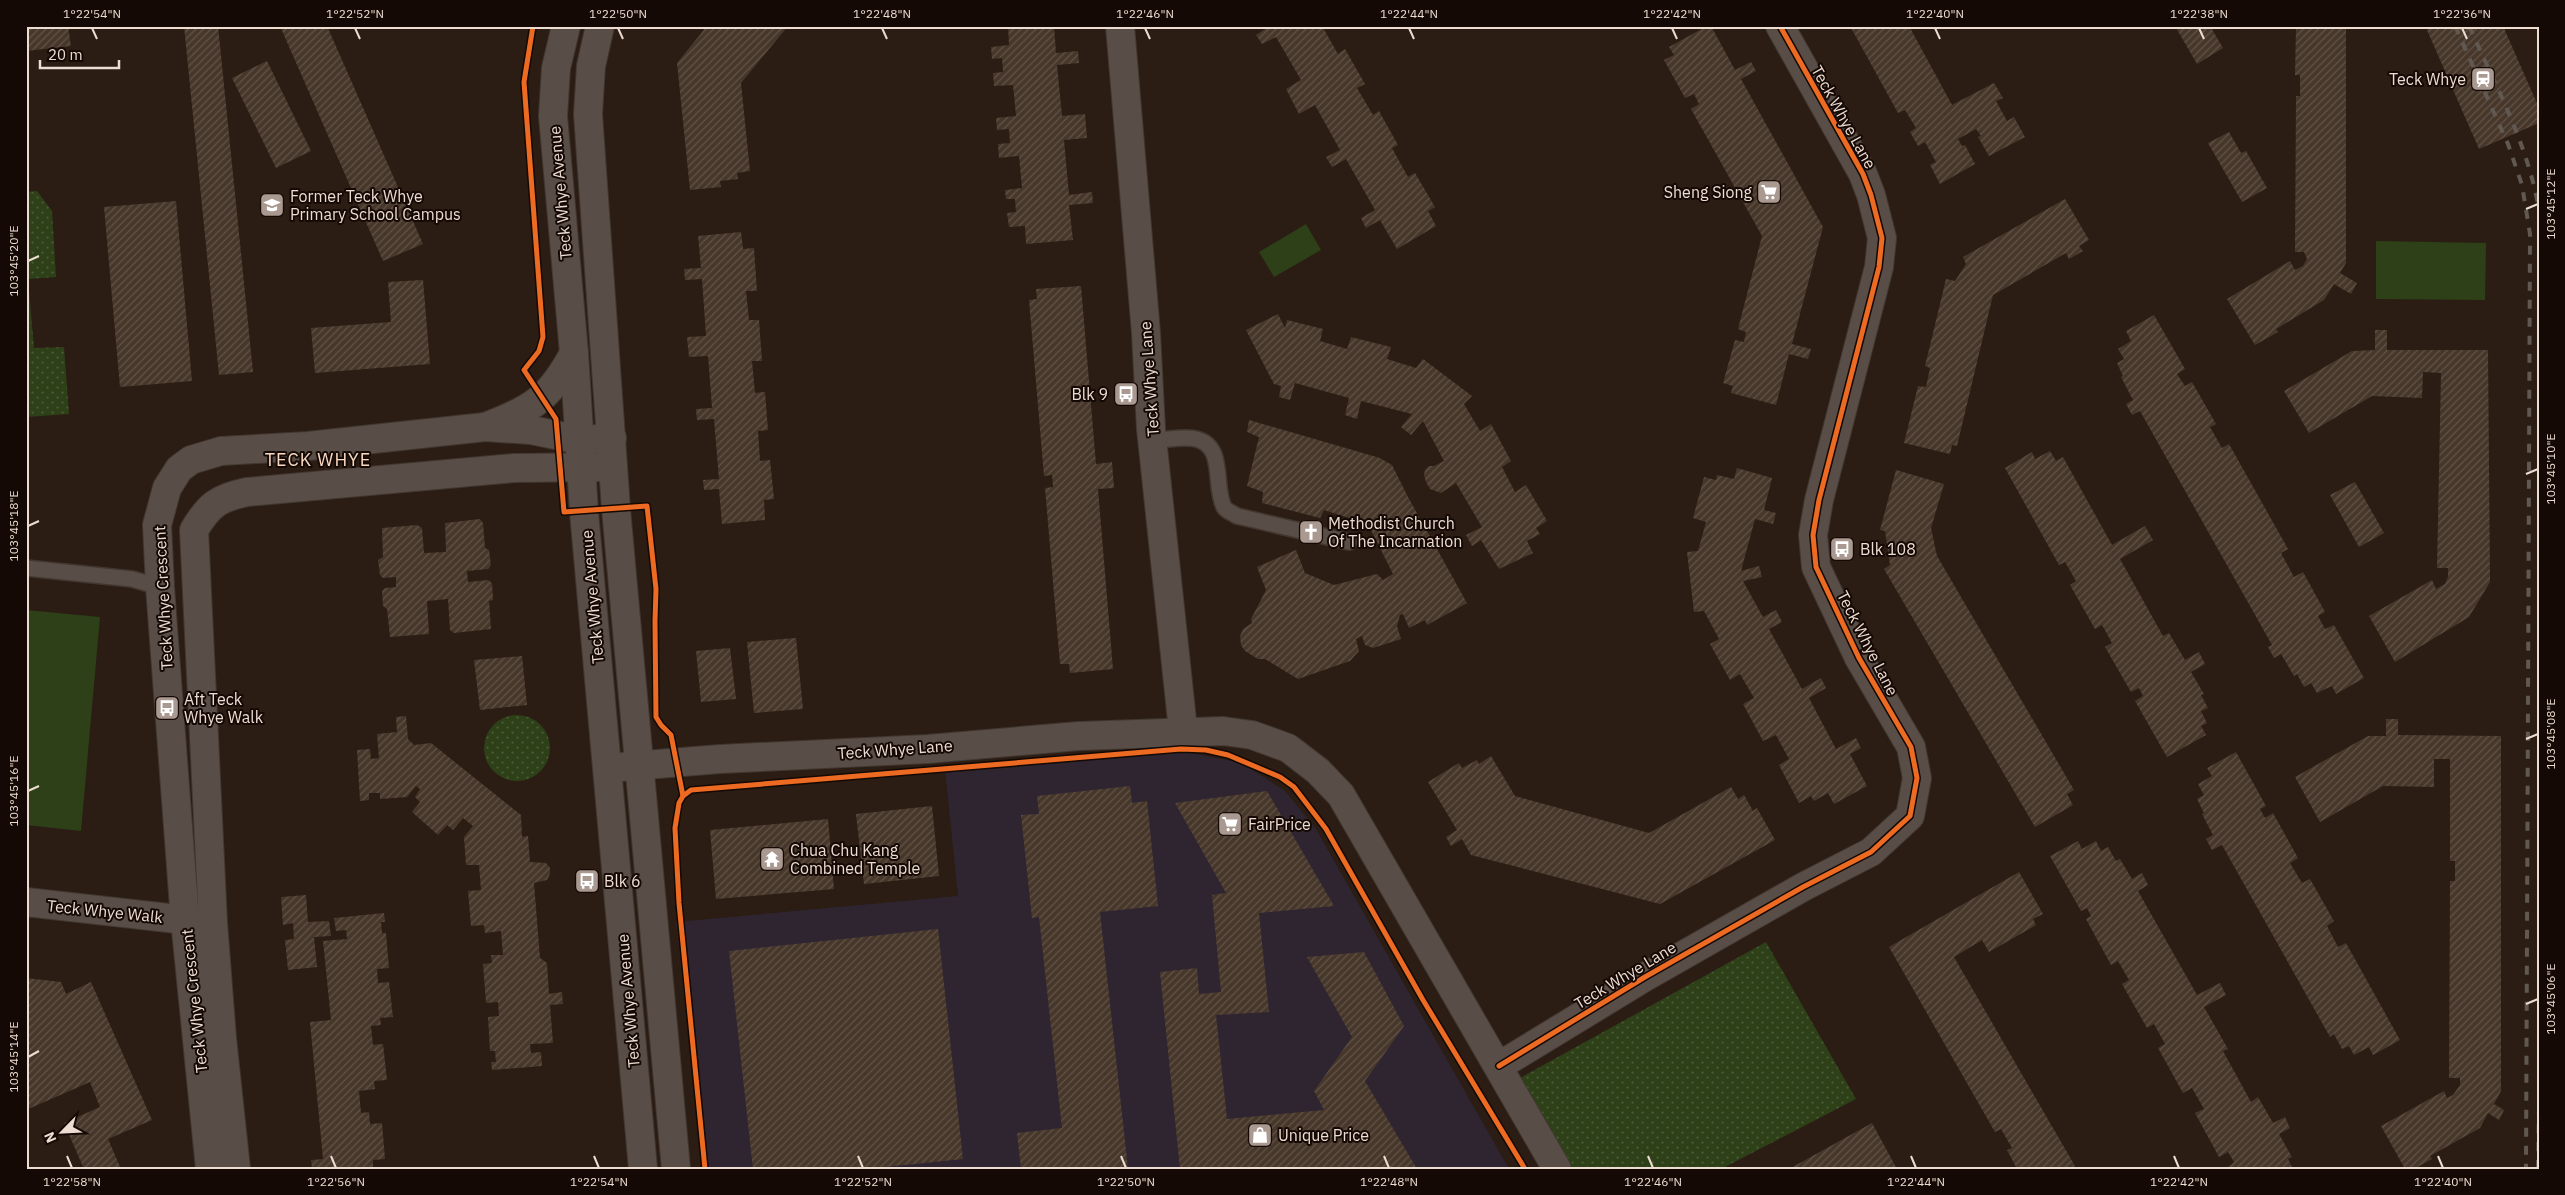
<svg xmlns="http://www.w3.org/2000/svg" width="2565" height="1195" font-family="'IBM Plex Sans',sans-serif">
	<defs>
		<pattern id="green-dots" width="8" height="8" patternUnits="userSpaceOnUse" patternTransform="scale(1.25)"><rect width="8" height="8" fill="#2d4017"/><path d="M2 2h.1M6 6h.1" fill="none" stroke="#4c5b38" stroke-width="1.8" stroke-linecap="round"/></pattern>
		<pattern id="building-hatch" width="6" height="6" patternUnits="userSpaceOnUse" patternTransform="scale(1.25)"><rect width="6" height="6" fill="#47372a"/><path d="M-1 1l2-2M0 6l6-6M5 7l2-2" fill="none" stroke="#625348"/></pattern>
	</defs>
	<rect width="100%" height="100%" fill="#2b1d14"/>
	<path fill="#2e2531" d="M1185 752 1242 763 1285 791 1316 829 1509 1169H704L676 922 958 896 945 769Z"/>
	<g fill="url(#green-dots)">
		<path d="M37 191 52 211 56 277 28 279 34 348 64 347 69 414 26 417V192Z"/>
		<circle cx="517" cy="748" r="33"/>
		<path d="M1766 942 1856 1099 1721 1169H1546L1502 1088Z"/>
	</g>
	<g fill="#2d4017">
		<path d="M1306 224 1321 250 1274 277 1259 252Z"/>
		<path d="M2376 241 2486 243 2485 300 2376 299Z"/>
		<path d="M26 610 100 617 81 831 26 825Z"/>
	</g>
	<g fill="url(#building-hatch)">
		<path d="M26 26H68L71 46 26 51Z"/>
		<path d="M184 26H218L253 372 219 375Z"/>
		<path d="M280 26H327L423 244 383 261Z"/>
		<path d="M707 26H788L741 83 750 171 737 173 738 179 720 181 721 187 690 190 677 63Z"/>
		<path d="M1008 26H1054L1056 53 1078 51 1079 63 1057 65 1062 116 1085 114 1087 138 1064 140 1069 195 1092 192 1093 203 1069 205 1073 240 1026 244 1025 226 1009 227 1007 213 1016 212 1015 199H1006L1005 190 1022 188 1019 156 999 158 998 144 1010 143 1009 129 997 130 996 118 1016 116 1013 85 994 86 993 73 1003 72 1002 58 992 59 991 47 1009 45Z"/>
		<path d="M1270 26H1322L1338 54 1345 49 1365 84 1357 88 1373 115 1379 111 1398 145 1392 148 1408 177 1415 173 1435 207 1428 211 1436 226 1397 249 1380 220 1366 228 1361 218 1375 210 1346 159 1332 167 1326 157 1340 150 1315 105 1299 114 1286 89 1301 80 1276 37 1262 44 1256 35Z"/>
		<path d="M1707 26H1711L1735 70 1751 62 1756 71 1741 79 1823 227 1792 344 1811 349 1808 359 1789 354 1776 405 1731 393 1733 386 1723 383 1735 340 1744 342 1746 332 1738 329 1762 236 1691 109 1699 104 1694 94 1685 98 1664 60 1674 55 1669 47Z"/>
		<path d="M1850 26H1909L1952 105 1994 83 2003 98 1996 101 2007 121 2014 117 2025 137 1989 156 1978 137 1981 136 1976 129 1958 139 1962 146 1965 145 1975 164 1940 184 1930 165 1936 162 1925 142 1918 146 1910 132 1916 128 1905 110 1898 113Z"/>
		<path d="M2175 26H2210L2223 48 2197 64Z"/>
		<path d="M2296 26H2346V263L2340 273 2357 283 2351 294 2334 284 2324 300 2276 329 2278 332 2255 345 2227 299 2290 261 2295 270 2303 266 2307 259 2304 252H2295L2296 96H2300V75H2295Z"/>
		<path d="M2435 26H2503L2539 108V123L2479 149 2427 30Z"/>
		<path d="M267 61 311 151 276 168 232 78Z"/>
		<path d="M2229 132 2241 153 2246 151 2267 188 2242 202 2208 143Z"/>
		<path d="M2065 199 2089 240 2079 246 2083 251 2069 259 2066 253 1993 295 1957 446 1952 445 1950 454 1904 443 1918 386 1926 387 1930 368 1925 366 1946 279 1955 281 1966 264 1963 257Z"/>
		<path d="M176 201 192 381 120 387 104 207Z"/>
		<path d="M741 232 743 249 754 248 757 291H746L749 320H759L762 361H752L755 393 765 392 768 430 758 431 760 461 770 460 774 499 764 500 765 520 722 524 719 489 704 490 703 480 719 479 714 419 697 420 696 409 712 408 708 356 689 357 687 337 706 336 702 279 685 280 684 269 701 268 698 236Z"/>
		<path d="M423 280 430 364 315 373 311 328 391 322 388 282Z"/>
		<path d="M1081 286 1096 464 1112 462 1114 488 1098 489 1113 669 1070 673 1069 664H1060L1045 488 1053 487 1052 475 1044 476 1029 300 1037 299 1036 289Z"/>
		<path d="M1278 314 1285 328 1287 320 1323 329 1320 341 1347 349 1351 337 1391 347 1387 359 1416 368 1423 359 1472 396 1464 404 1480 431 1491 424 1511 461 1502 467 1515 492 1526 485 1547 521 1536 528 1540 534 1527 541 1533 553 1499 569 1481 540 1472 546 1466 535 1482 527 1456 483 1441 493 1430 489 1426 482 1424 475 1425 470 1429 466H1434L1444 461 1423 421 1411 435 1401 427 1412 414 1361 401 1357 419 1345 415 1349 398 1295 383 1290 400 1279 397 1281 386 1274 384 1246 330Z"/>
		<path d="M2154 315 2185 369 2177 374 2185 386 2192 382 2216 424 2210 427 2222 448 2229 444 2288 549 2281 553 2294 577 2303 572 2325 612 2318 616 2325 629 2334 625 2364 678 2336 694 2332 686 2317 693 2311 683 2304 687 2297 674 2294 676 2281 654 2274 658 2268 647 2272 645 2140 411 2132 415 2126 404 2133 400 2121 377 2123 376 2117 363 2124 359 2118 349 2131 341 2126 331Z"/>
		<path d="M2375 330H2387V350H2488L2490 582 2469 617 2395 662 2369 616 2432 580 2436 589 2445 584 2448 577V568H2437L2441 373 2423 372 2422 398 2372 396 2309 433 2284 391 2352 351 2375 350Z"/>
		<path d="M1249 420 1380 458 1392 465 1408 497 1467 603 1427 625 1425 620 1409 628 1403 614 1400 615 1397 626 1401 639 1373 648 1365 645 1362 636 1356 639 1359 651 1350 661 1298 679 1265 659H1258L1245 651 1241 645 1240 636 1243 629 1252 623 1251 619 1266 590 1257 567 1296 550 1305 573 1334 585 1377 574 1383 580 1393 574 1368 524 1324 510 1320 518 1262 503 1263 492 1247 486 1259 437 1247 432Z"/>
		<path d="M2050 451 2056 461 2063 457 2112 545 2145 526 2153 540 2120 559 2163 636 2169 633 2185 660 2199 652 2205 664 2191 672 2204 694 2201 695 2208 708 2201 711 2207 723 2201 726 2206 735 2167 757 2135 701 2143 696 2139 688 2131 692 2105 647 2112 643 2102 625 2095 629 2070 585 2076 581 2065 562 2059 565 2005 468 2032 452 2035 459Z"/>
		<path d="M1737 468 1772 478 1764 510 1776 513 1773 524 1755 519 1741 571 1759 566 1762 577 1743 581 1763 617 1776 610 1782 622 1769 629 1802 689 1821 678 1826 688 1809 698 1836 749 1856 738 1861 748 1850 754 1867 786 1834 804 1828 793 1814 801 1811 796 1799 803 1779 765 1789 759 1776 735 1763 741 1743 704 1754 698 1740 674 1730 680 1710 644 1719 639 1704 611 1694 612 1687 552 1698 551 1706 522 1693 518 1704 477 1716 480 1717 475 1734 479Z"/>
		<path d="M1896 470 1944 484 1931 528 1937 556 2074 790 2067 794 2073 805 2035 827 1884 569 1890 565 1885 531 1880 530Z"/>
		<path d="M2355 482 2384 533 2359 547 2330 495Z"/>
		<path d="M480 519 483 523 485 548 489 550 491 565 488 569 467 571 468 582 488 580 492 583 493 600 489 601 491 629 454 633 450 630 448 599 427 601 429 634 390 637 387 609 383 606 382 591 385 588 396 587V577L383 578 380 575 378 560 383 557 382 528 417 525 422 528 424 553 446 552 445 523Z"/>
		<path d="M796 638 803 709 754 713 747 642Z"/>
		<path d="M730 648 736 699 701 702 696 651Z"/>
		<path d="M522 656 527 705 480 710 474 660Z"/>
		<path d="M406 716 408 739 414 745 431 743 521 815 522 837 528 836 530 862 546 863 550 868V874L547 880 534 883 540 958 547 963 549 994 562 992 563 1004 550 1005 553 1043 530 1044 531 1053 541 1052 542 1066 492 1070 491 1062H496L495 1051H490L488 1017 499 1016 498 1002 486 1003 483 964 492 963 491 955H503L501 931 485 933 484 925 471 926 468 891 481 890 479 865H466L464 837 473 826 463 818 453 830 447 825 438 835 412 812 420 802 415 797 420 789 416 786 407 797 380 799V793H369V800L360 801 357 750 370 749 371 759 379 758 377 734 397 732 396 717Z"/>
		<path d="M2386 719H2398V735L2501 736V1091L2494 1104 2504 1110 2499 1120 2488 1113 2480 1128 2430 1156 2432 1159 2414 1169H2405L2381 1126 2444 1091 2447 1098 2453 1095 2460 1085V1078H2449L2450 881H2455V861H2450V759H2434V787L2383 786 2320 822 2295 777 2368 736H2386Z"/>
		<path d="M2236 752 2266 806 2260 809 2265 818 2273 813 2298 858 2290 863 2302 883 2310 879 2334 921 2327 926 2338 947 2346 943 2400 1040 2373 1055 2369 1047 2354 1055 2349 1046 2342 1049 2334 1034 2330 1037 2222 845 2212 850 2206 839 2213 835 2202 814 2204 813 2197 799 2204 795 2198 784 2212 776 2207 768Z"/>
		<path d="M1491 756 1515 796 1649 833 1731 787 1738 799 1744 795 1753 811 1757 808 1775 840 1660 904 1471 855 1462 839 1451 846 1446 837 1457 830 1428 782 1459 763 1462 768 1477 760 1479 764Z"/>
		<path d="M1130 786 1132 803 1147 801 1158 906 1100 912 1128 1169H1021L1017 1133 1062 1128 1039 917 1032 918 1021 815 1039 814 1037 796Z"/>
		<path d="M1267 791 1334 906 1259 913 1269 1012 1216 1015 1227 1119 1324 1110 1314 1091 1352 1037 1307 957 1364 952 1404 1026 1365 1081 1417 1169H1358L1356 1165V1169H1180L1160 972 1197 968 1199 994 1221 992 1212 895 1226 893 1175 803Z"/>
		<path d="M932 806 939 876 864 884 856 814Z"/>
		<path d="M828 819 834 889 716 899 710 830Z"/>
		<path d="M2078 841 2082 849 2096 841 2101 851 2108 847 2116 861 2120 859 2132 879 2142 873 2148 885 2138 891 2197 995 2220 983 2226 995 2204 1007 2228 1049 2223 1051 2251 1102 2258 1097 2273 1123 2285 1117 2290 1128 2279 1134 2292 1157 2288 1159 2293 1169H2226L2234 1162 2228 1152 2219 1157 2195 1113 2204 1109 2192 1088 2183 1093 2158 1048 2165 1044 2154 1024 2147 1028 2122 984 2129 980 2118 961 2111 965 2086 919 2091 916 2087 908 2081 911 2050 856Z"/>
		<path d="M2019 872 2043 914 2033 919 2036 925 1989 952 1982 940 1954 957 2075 1166 2070 1169H2017L2007 1150 2012 1148 2001 1129 1995 1132 1889 947Z"/>
		<path d="M306 895 308 922 329 921 331 936 314 937 317 967 288 970 285 940 294 939 293 923 283 925 281 897Z"/>
		<path d="M384 913 385 922H381L382 933H386L389 968 377 969 378 983 389 982 393 1017 380 1018 381 1025 371 1026 373 1045 383 1044 387 1080 374 1081 375 1089 359 1091 361 1113 369 1112 370 1124 382 1123 385 1159 373 1160V1169H312L311 1160 323 1159 310 1022 331 1020 323 941 347 939 346 930 336 931 334 918Z"/>
		<path d="M938 929 963 1159 866 1169H753L729 951Z"/>
		<path d="M26 978 61 982 66 994 91 982 152 1120 108 1139 121 1169H84L64 1123 100 1107 90 1082 26 1110Z"/>
		<path d="M1872 1123 1897 1169H1789Z"/>
	</g>
	<g fill="none" stroke-linecap="round" stroke-linejoin="round">
		<defs>
			<g id="lane">
				<path d="M1154 440C1167 440 1184 436 1196 439 1226 446 1213 486 1224 507 1226 511 1233 513 1237 516L1349 542"/>
				<path d="M26 568 132 579 160 587"/>
			</g>
			<g id="street">
				<path d="M1120 26 1146 333 1151 429 1183 730"/>
				<path d="M608 768 720 759 928 749 1079 736 1223 731 1252 735 1288 748 1318 771 1341 795 1557 1169"/>
				<path d="M26 902 204 922"/>
				<path d="M1499 1066 1645 977 1803 887 1871 852 1910 816 1917 778 1911 747 1859 658 1816 567 1813 535 1819 500 1879 267 1882 238 1871 195 1863 174 1780 26"/>
				<path d="M210 1169 185 920 160 587 157 525 167 488 179 469 191 460 221 451 308 446 485 427 531 430 580 440 612 438"/>
				<path d="M236 1169 222 1038 213 923 194 530C209 505 218 498 247 492L514 468 613 467"/>
			</g>
			<g id="secondary">
				<path d="M566 26 556 68 553 116 574 353 584 512 643 1169"/>
				<path d="M600 26 591 66 588 114 616 509 676 1169"/>
				<path d="M485 427C533 409 550 398 574 353"/>
			</g>
		</defs>
		<use href="#lane" stroke="#423730" stroke-width="18"/>
		<use href="#street" stroke="#423730" stroke-width="30"/>
		<use href="#secondary" stroke="#423730" stroke-width="30"/>
		<use href="#lane" stroke="#584e47" stroke-width="15"/>
		<use href="#street" stroke="#584e47" stroke-width="28"/>
		<use href="#secondary" stroke="#584e47" stroke-width="28"/>
		<g stroke="#615851" stroke-width="4" stroke-dasharray="9 9" stroke-linecap="butt">
			<path d="M2455 26 2508 144 2522 185 2530 234 2526 1169"/>
			<path d="M2469 26C2496 86 2528 145 2539 210"/>
			<path d="M2538 1169 2539 1108"/>
		</g>
		<defs>
			<g id="cycleway">
				<path d="M533 26 524 82 543 337 539 351 524 370 556 419 564 512 647 506 656 589 655 621 656 717 661 725 671 735 683 796"/>
				<path d="M1499 1066 1645 977 1803 887 1871 852 1910 816 1917 778 1911 747 1859 658 1816 567 1813 535 1819 500 1879 267 1882 238 1871 195 1863 174 1780 26"/>
				<path d="M705 1169 679 903 675 828 679 803 683 796 691 790 1181 749 1206 750 1228 755 1280 777 1294 787 1326 829 1423 1000 1525 1169"/>
			</g>
		</defs>
		<use href="#cycleway" stroke="#140904" stroke-width="8"/>
		<use href="#cycleway" stroke="#ed6a23" stroke-width="5"/>
	</g>
	<path fill="none" stroke="#eddcd2" stroke-width="2" d="M92 28 97 39M355 28 360 39M618 28 623 39M882 28 887 39M1145 28 1150 39M1409 28 1414 39M1672 28 1677 39M1935 28 1940 39M2199 28 2204 39M2462 28 2467 39M2526 209 2538 204M28 261 39 256M2526 474 2538 469M28 526 39 521M2526 739 2538 734M28 791 39 786M2526 1004 2538 999M28 1057 39 1051M67 1156 72 1168M331 1156 336 1168M594 1156 599 1168M858 1156 863 1168M1121 1156 1126 1168M1384 1156 1389 1168M1648 1156 1653 1168M1911 1156 1916 1168M2174 1156 2179 1168M2438 1156 2443 1168"/>
	<defs>
		<symbol id="station-square" viewBox="-11 -11 22 22"><rect x="-9" y="-9" width="18" height="18" rx="4" fill="#a99990" stroke="#140904"/><path d="M-3-6H3Q5-6 5-4V2Q5 4 3 4L4.5 6H3L1.5 4h-3L-3 6H-4.5L-3 4Q-5 4-5 2V-4Q-5-6-3-6ZM-3.5-4v3h7v-3ZM-3.5 1v1.5H-2V1ZM2 1v1.5H3.5V1Z" fill="#fff"/></symbol>
		<symbol id="supermarket-square" viewBox="-11 -11 22 22"><rect x="-9" y="-9" width="18" height="18" rx="4" fill="#a99990" stroke="#140904"/><path d="M-6-5.5h2.5l.6 2H6L4.5 2H-2.5L-4.4-4H-6ZM-1.5 3.2a1.3 1.3 0 1 0 .1 0ZM3 3.2a1.3 1.3 0 1 0 .1 0Z" fill="#fff"/></symbol>
		<symbol id="school-square" viewBox="-11 -11 22 22"><rect x="-9" y="-9" width="18" height="18" rx="4" fill="#a99990" stroke="#140904"/><path d="M0-5L7-2L0 1L-7-2ZM-4 1L0 2.5L4 1V4Q0 6-4 4Z" fill="#fff"/></symbol>
		<symbol id="bus-square" viewBox="-11 -11 22 22"><rect x="-9" y="-9" width="18" height="18" rx="4" fill="#a99990" stroke="#140904"/><path d="M-5-6H5V4H4V6H2V4H-2V6H-4V4H-5ZM-3.5-4V0h7V-4ZM-3.5 1.2v1.5H-2V1.2ZM2 1.2v1.5H3.5V1.2Z" fill="#fff"/></symbol>
		<symbol id="church-square" viewBox="-11 -11 22 22"><rect x="-9" y="-9" width="18" height="18" rx="4" fill="#a99990" stroke="#140904"/><path d="M-1.2-6h2.4v3.5h3.3v2.4h-3.3V6h-2.4V-.1h-3.3v-2.4h3.3Z" fill="#fff"/></symbol>
		<symbol id="temple-square" viewBox="-11 -11 22 22"><rect x="-9" y="-9" width="18" height="18" rx="4" fill="#a99990" stroke="#140904"/><path d="M0-6L5-2H3V0L6.5 2.5H4V6H1.5V3h-3V6H-4V2.5H-6.5L-3 0V-2H-5Z" fill="#fff"/></symbol>
		<symbol id="shop-square" viewBox="-11 -11 22 22"><rect x="-9" y="-9" width="18" height="18" rx="4" fill="#a99990" stroke="#140904"/><path d="M-5-2.5h2.3a2.7 3.5 0 0 1 5.4 0H5L5.5 6h-11ZM-1.5-2.5h3a1.5 2.3 0 0 0-3 0Z" fill="#fff"/></symbol>
	</defs>
	<g fill-rule="evenodd">
		<use href="#station-square" x="2469" y="65" width="28" height="28"/>
		<use href="#supermarket-square" x="1755" y="178" width="28" height="28"/>
		<use href="#school-square" x="258" y="191" width="28" height="28"/>
		<use href="#bus-square" x="1112" y="380" width="28" height="28"/>
		<use href="#church-square" x="1297" y="518" width="28" height="28"/>
		<use href="#bus-square" x="1828" y="535" width="28" height="28"/>
		<use href="#bus-square" x="153" y="694" width="28" height="28"/>
		<use href="#supermarket-square" x="1216" y="810" width="28" height="28"/>
		<use href="#temple-square" x="758" y="845" width="28" height="28"/>
		<use href="#bus-square" x="573" y="867" width="28" height="28"/>
		<use href="#shop-square" x="1246" y="1121" width="28" height="28"/>
	</g>
	<g text-anchor="middle" dominant-baseline="central" stroke-width="4" stroke-linejoin="round" paint-order="stroke">
		<g font-size="16" fill="#eddcd2" stroke="#140904" text-anchor="start">
			<text x="2466" y="79" text-anchor="end">Teck Whye</text>
			<text x="1752" y="192" text-anchor="end">Sheng Siong</text>
			<text x="290" y="196">Former Teck Whye<tspan x="290" dy="18">Primary School Campus</tspan></text>
			<text x="1108" y="394" text-anchor="end">Blk 9</text>
			<text x="1328" y="523">Methodist Church<tspan x="1328" dy="18">Of The Incarnation</tspan></text>
			<text x="1860" y="549">Blk 108</text>
			<text x="184" y="699">Aft Teck<tspan x="184" dy="18">Whye Walk</tspan></text>
			<text x="1248" y="824">FairPrice</text>
			<text x="790" y="850">Chua Chu Kang<tspan x="790" dy="18">Combined Temple</tspan></text>
			<text x="604" y="881">Blk 6</text>
			<text x="1278" y="1135">Unique Price</text>
		</g>
		<g font-size="16" fill="#eddcd2" stroke="#140904">
			<text transform="translate(1844 117) rotate(61)">Teck Whye Lane</text>
			<text transform="translate(560 193) rotate(-95)">Teck Whye Avenue</text>
			<text transform="translate(1149 379) rotate(-94)">Teck Whye Lane</text>
			<text transform="translate(592 597) rotate(-95)">Teck Whye Avenue</text>
			<text transform="translate(163 598) rotate(-93)">Teck Whye Crescent</text>
			<text transform="translate(1868 643) rotate(63)">Teck Whye Lane</text>
			<text transform="translate(895 749) rotate(-4)">Teck Whye Lane</text>
			<text transform="translate(105 911) rotate(6)">Teck Whye Walk</text>
			<text transform="translate(1625 975) rotate(-31)">Teck Whye Lane</text>
			<text transform="translate(194 1001) rotate(-96)">Teck Whye Crescent</text>
			<text transform="translate(628 1001) rotate(-95)">Teck Whye Avenue</text>
		</g>
		<g font-size="18" letter-spacing="1" fill="#f9d8c3" stroke="#140904">
			<text x="318" y="459">TECK WHYE</text>
		</g>
	</g>
	<rect width="2565" height="1195" fill="none" stroke="#140904" stroke-width="55"/>
	<g transform="translate(62 1132) rotate(246)" stroke="#140904" stroke-width="4" paint-order="stroke">
	<path d="M0-4L9 19L0 12L-9 19Z" fill="#eddcd2"/>
	<text y="-8" font-size="14" font-weight="bold" text-anchor="middle" fill="#eddcd2">N</text>
	</g>
	<path d="M40 60v8h79v-8" fill="none" stroke="#eddcd2" stroke-width="2.5"/>
	<text x="48" y="60" font-size="15" fill="#eddcd2" stroke="#140904" stroke-width="4" paint-order="stroke">20 m</text>
	<rect x="28" y="28" width="2510" height="1140" fill="none" stroke="#eddcd2" stroke-width="2"/>
	<g font-size="12" text-anchor="middle" fill="#eddcd2">
		<text x="92" y="18">1°22'54"N</text>
		<text x="355" y="18">1°22'52"N</text>
		<text x="618" y="18">1°22'50"N</text>
		<text x="882" y="18">1°22'48"N</text>
		<text x="1145" y="18">1°22'46"N</text>
		<text x="1409" y="18">1°22'44"N</text>
		<text x="1672" y="18">1°22'42"N</text>
		<text x="1935" y="18">1°22'40"N</text>
		<text x="2199" y="18">1°22'38"N</text>
		<text x="2462" y="18">1°22'36"N</text>
		<text transform="translate(2551 204) rotate(-90)" y="4">103°45'12"E</text>
		<text transform="translate(14 261) rotate(-90)" y="4">103°45'20"E</text>
		<text transform="translate(2551 469) rotate(-90)" y="4">103°45'10"E</text>
		<text transform="translate(14 526) rotate(-90)" y="4">103°45'18"E</text>
		<text transform="translate(2551 734) rotate(-90)" y="4">103°45'08"E</text>
		<text transform="translate(14 791) rotate(-90)" y="4">103°45'16"E</text>
		<text transform="translate(2551 999) rotate(-90)" y="4">103°45'06"E</text>
		<text transform="translate(14 1057) rotate(-90)" y="4">103°45'14"E</text>
		<text x="72" y="1186">1°22'58"N</text>
		<text x="336" y="1186">1°22'56"N</text>
		<text x="599" y="1186">1°22'54"N</text>
		<text x="863" y="1186">1°22'52"N</text>
		<text x="1126" y="1186">1°22'50"N</text>
		<text x="1389" y="1186">1°22'48"N</text>
		<text x="1653" y="1186">1°22'46"N</text>
		<text x="1916" y="1186">1°22'44"N</text>
		<text x="2179" y="1186">1°22'42"N</text>
		<text x="2443" y="1186">1°22'40"N</text>
	</g>
</svg>
